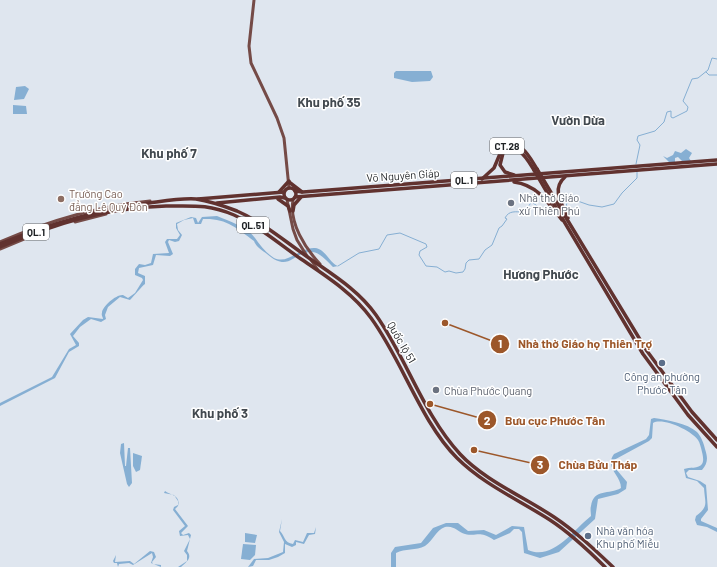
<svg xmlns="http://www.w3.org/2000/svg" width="717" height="567" font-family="Barlow,sans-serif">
	<rect width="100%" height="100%" fill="#dfe6ef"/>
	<g fill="#86afd3">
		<path d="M396 71H431L433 77 430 81 412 82 394 78V73Z"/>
		<path d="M25 86 29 89 24 99 14 100 16 87Z"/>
		<path d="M13 105 26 106 27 114H13Z"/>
		<path d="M686 149 692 153 689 158 691 161H682L678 157 675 158V162H669L663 156 667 158 673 155 675 151 681 153Z"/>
		<path d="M217 216C229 221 247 227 255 238 260 245 266 253 274 258 288 265 300 247 315 248 326 249 329 263 338 266L333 267C328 262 320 253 313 252 294 250 290 274 267 254 262 250 256 247 254 241 237 228 226 218 203 219L201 224H195L193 218 184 220 177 224 178 230 182 235 179 241 175 242 169 240 168 242 173 254 170 256 156 255 153 265 139 268 138 273 145 276V284C142 286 134 296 130 300L120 297 108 307 105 315 106 319 101 322 91 319 80 327 73 336 79 343V346L69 352 55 378 0 406V403L52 377 69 349 76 345 70 334 83 320 88 317 103 319C103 317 101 315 102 313 102 306 117 294 123 295L128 298 135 293 143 280 142 278 135 275V269L139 264 145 265 151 263 153 254 169 253 165 242 167 239H177L180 235 176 228V223L191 217 196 218 198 223 202 217Z"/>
		<path d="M654 418C667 420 687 423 697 432 701 436 704 444 705 449 708 458 708 463 702 470H689L686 473 688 477 700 481 706 485 708 510 701 519V521L717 528V532L707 527 697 525 695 520 696 516C709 506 705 504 704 488L697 481 686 478 684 469C689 467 699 469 702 464 704 461 703 456 702 452 701 448 700 443 698 440 692 431 663 417 653 423L652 438 649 441 614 460 616 469 627 482 626 489 618 494 598 499 595 519 559 552 540 558 524 553 522 532 519 529H514L510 533 494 540C478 530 478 537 465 534 458 532 454 525 445 527 436 530 433 541 425 546 416 551 405 548 396 553V567H391V553L395 547 421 543 433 528 446 523H458L468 531 484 530 496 535 512 526 524 527 528 550C553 561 573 530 591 516 591 513 590 509 591 506 594 488 609 495 621 488 621 475 604 468 614 454L646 439 649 435 651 419Z"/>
		<path d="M124 443 125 466H126L128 448H130L132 483 129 487 127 484 120 453 121 444Z"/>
		<path d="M133 453 142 456 140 470 136 472 133 466Z"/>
		<path d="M165 491C170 495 181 495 178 506L175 509 188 526 181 533 183 535 189 533 191 535 187 551C193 558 186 562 181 567H178L187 561V555L184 551 190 539 188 535 180 536 179 531 185 526 173 510 174 507 178 505V501L174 495 164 493Z"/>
		<path d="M282 519 280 531C285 536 284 543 293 544L295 540 303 542 307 533H314L316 527 315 534 309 535 304 544 296 542V545L292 547 285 544V553L278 557 269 560H256L253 566 248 567 254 559 268 558 283 552 284 542 279 532Z"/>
		<path d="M245 533 257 535 255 543 245 542Z"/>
		<path d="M243 544 256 545 255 555 250 560 241 559Z"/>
		<path d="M150 551 154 552 156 557 152 562 153 564 161 565V567L151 563 153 557 152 553 133 565 129 563 119 564 118 567 117 563H114L113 561 116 555 115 562 130 561 134 564Z"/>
	</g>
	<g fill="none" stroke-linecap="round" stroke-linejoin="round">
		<g stroke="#86afd3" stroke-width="1">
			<path d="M706 72 709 75H717"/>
			<path d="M636 164 640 145 637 140 638 136 655 131 664 122 667 112 671 111V117L673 118 687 111 688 107 683 101 692 79 698 78 708 70 712 58 717 59"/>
			<path d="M566 208 567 201 572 199 589 205 602 207 614 204 622 193 637 178V172"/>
			<path d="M338 266 359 253 379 249 387 235 400 233 426 244 427 247 420 251 419 255 426 266 437 267 445 272 449 271 456 273 463 272 465 269 466 263 469 260 479 259 485 250 492 245 499 228 502 226 507 219 505 218C509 210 516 212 523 212L532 202 542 210H553"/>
		</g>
		<g stroke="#754b47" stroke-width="3">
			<path d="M254 0 249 46 251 63 277 118 284 138 289 188"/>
			<path d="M287 200 293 229 297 240 307 256"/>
			<path d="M293 200C289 223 305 248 320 264"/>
			<path d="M75 222 106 214"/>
			<path d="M0 242C48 221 97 206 150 201"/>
			<path d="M0 249 24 239"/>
			<path d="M311 260 318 270"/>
		</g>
		<g stroke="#61322f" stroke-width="3.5">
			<path d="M514 175 505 172 500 165 503 153C518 141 527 159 534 170"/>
			<path d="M565 177C551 189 562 204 568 218"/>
			<path d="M482 179 494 168 502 149C520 137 529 156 537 169"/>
			<path d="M289 182 302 192"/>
			<path d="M514 182C537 185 548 202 562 220"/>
			<circle cx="290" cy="194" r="6"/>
			<path d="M295 191 303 192 717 160"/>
			<path d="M279 192 289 181"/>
			<path d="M295 197 717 164"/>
			<path d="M198 199 284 192"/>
			<path d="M278 199 288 206 290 211"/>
			<path d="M217 203 280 197 285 198"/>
			<path d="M293 211 294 205 301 197"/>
			<path d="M565 216 647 351 692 412 717 440"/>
			<path d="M562 218 643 354 688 415 717 447"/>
			<path d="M0 244C49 224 97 210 149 203 164 201 181 198 196 199 209 201 224 206 237 211 260 221 281 238 302 253 328 272 357 288 376 315 407 359 423 414 460 454 484 480 524 497 554 517 575 531 594 549 613 567"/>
			<path d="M0 247C56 223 105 208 166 206 193 206 208 204 234 215 259 226 279 244 301 259 326 276 353 293 371 318 402 360 421 422 457 458 483 484 519 500 550 520 570 533 588 550 605 567"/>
		</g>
		<g stroke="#61322f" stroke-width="3.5">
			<path d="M537 169 565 216"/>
			<path d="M534 170 562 218"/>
		</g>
	</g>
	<circle fill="#8d6e63" stroke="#fff" stroke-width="1.5" cx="61" cy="199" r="4"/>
	<g fill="#6b7280" stroke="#fff" stroke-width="1.5">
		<circle cx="511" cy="203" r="4"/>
		<circle cx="436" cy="390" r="4"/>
	</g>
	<g fill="#5c6f8a" stroke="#fff" stroke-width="1.5">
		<circle cx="662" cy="363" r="4"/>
		<circle cx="588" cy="536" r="4"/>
	</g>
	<g text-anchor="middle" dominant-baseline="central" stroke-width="3" stroke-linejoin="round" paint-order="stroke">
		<g fill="#fff" stroke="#626466" stroke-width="1">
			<rect x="490" y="138" width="34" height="16" rx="3"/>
			<rect x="451" y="172" width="26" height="16" rx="3"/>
			<rect x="237" y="217" width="32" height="16" rx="3"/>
			<rect x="23" y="224" width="26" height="16" rx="3"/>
		</g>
		<g font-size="10" font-weight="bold" fill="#1f2225">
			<text x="507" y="146">CT.28</text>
			<text x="464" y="180">QL.1</text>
			<text x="253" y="225">QL.51</text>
			<text x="36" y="232">QL.1</text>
		</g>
		<g font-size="11" fill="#1f2225" stroke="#fff">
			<text transform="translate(403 175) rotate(-4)">Võ Nguyên Giáp</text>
			<text transform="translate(402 342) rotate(60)">Quốc lộ 51</text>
		</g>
		<g font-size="11" fill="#785e54" stroke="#fff" text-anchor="start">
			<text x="69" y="193">Trường Cao<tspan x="69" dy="13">đẳng Lê Quý Đôn</tspan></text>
		</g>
		<g font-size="11" fill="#5b616d" stroke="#fff" text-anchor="start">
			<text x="519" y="197">Nhà thờ Giáo<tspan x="519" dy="13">xứ Thiên Phú</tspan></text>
			<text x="444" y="390">Chùa Phước Quang</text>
		</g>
		<g font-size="11" fill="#4e5e75" stroke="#fff">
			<text x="662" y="376">Công an phường<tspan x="662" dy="13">Phước Tân</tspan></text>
			<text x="596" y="530" text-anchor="start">Nhà văn hóa<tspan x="596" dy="13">Khu phố Miễu</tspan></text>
		</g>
		<g font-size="13" font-weight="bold" fill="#42494f" stroke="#fff">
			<text x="329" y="102">Khu phố 35</text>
			<text x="578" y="120">Vườn Dừa</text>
			<text x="169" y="153">Khu phố 7</text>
			<text x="541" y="274">Hương Phước</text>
			<text x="220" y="413">Khu phố 3</text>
		</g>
	</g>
	<path fill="none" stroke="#9c572a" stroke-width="1.5" d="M445 323L500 344M430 404L487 420M474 450L540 465"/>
	<g fill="#9c572a" stroke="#fff" stroke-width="1.5">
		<circle cx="445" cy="323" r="4"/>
		<circle cx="430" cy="404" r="4"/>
		<circle cx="474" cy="450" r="4"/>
		<circle cx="500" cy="344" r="10"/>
		<circle cx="487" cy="420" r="10"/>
		<circle cx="540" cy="465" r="10"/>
	</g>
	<g font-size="12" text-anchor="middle" font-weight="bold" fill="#fff">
		<text x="500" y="348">1</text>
		<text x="487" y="425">2</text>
		<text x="540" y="469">3</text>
	</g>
	<g font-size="12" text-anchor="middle" font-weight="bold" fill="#9c572a" stroke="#fff" stroke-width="3" stroke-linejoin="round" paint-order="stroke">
		<text x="585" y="348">Nhà thờ Giáo họ Thiên Trợ</text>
		<text x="555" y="425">Bưu cục Phước Tân</text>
		<text x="598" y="469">Chùa Bửu Tháp</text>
	</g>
</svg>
